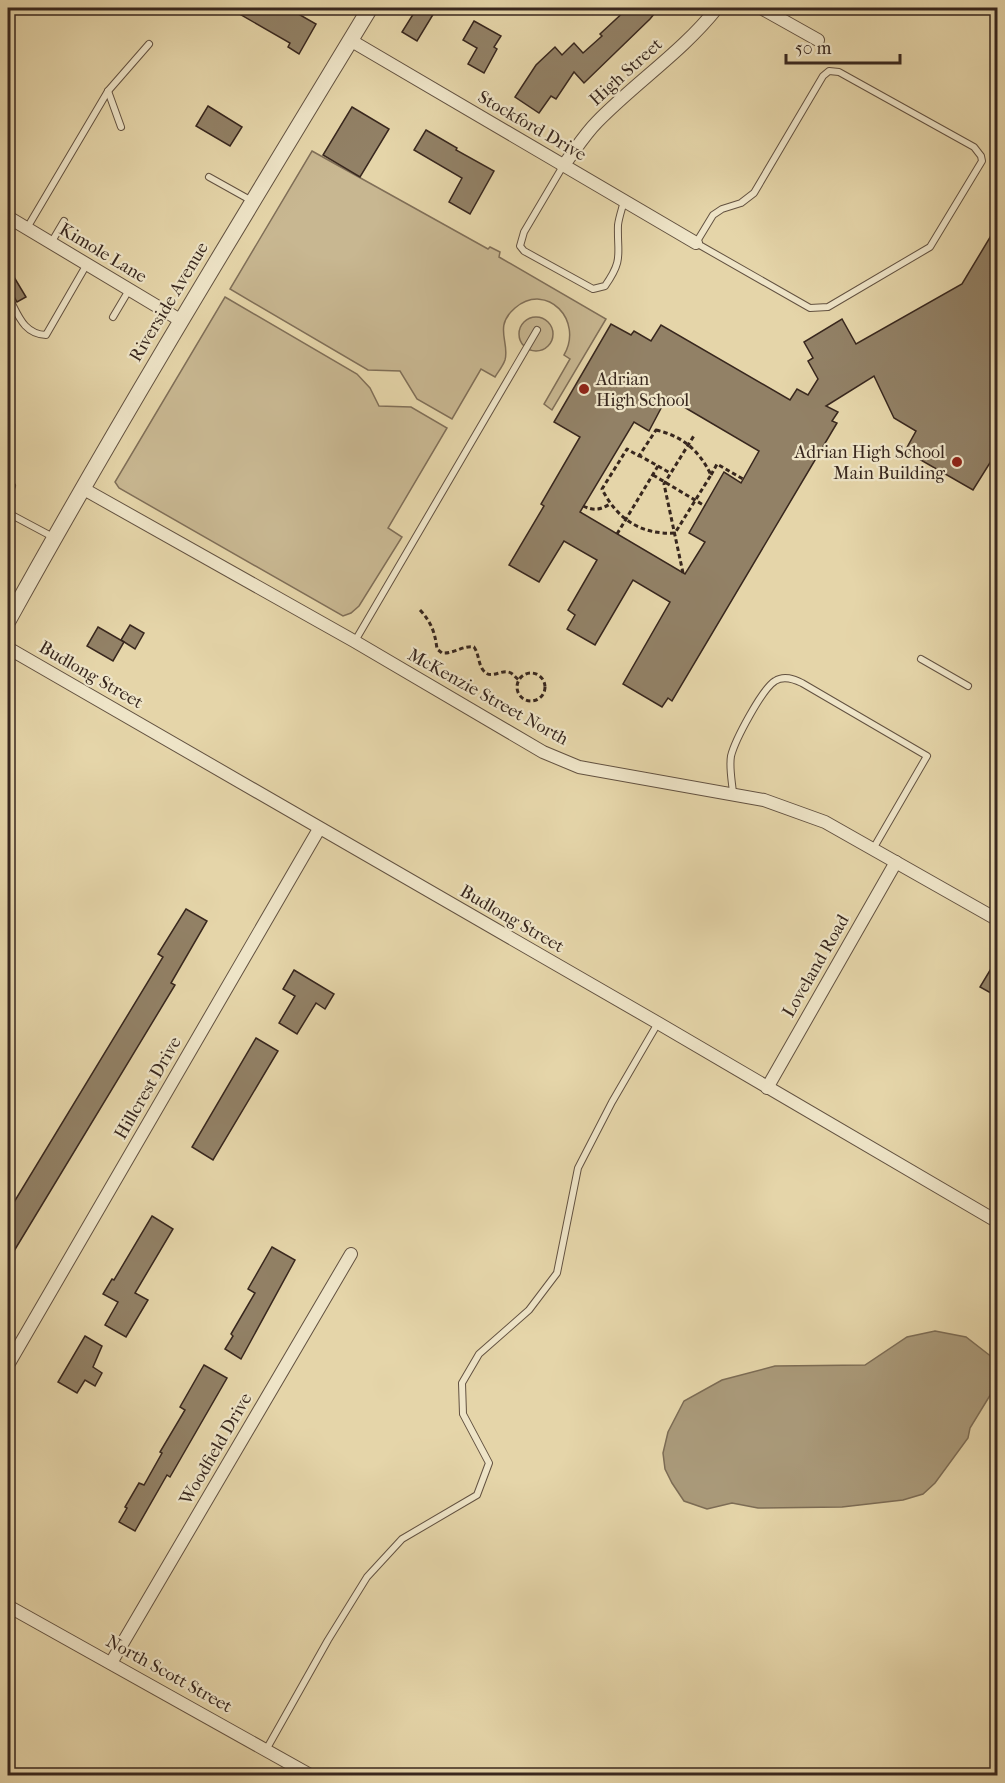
<svg xmlns="http://www.w3.org/2000/svg" width="1005" height="1783" font-family="'IM FELL French Canon',serif">
	<rect width="100%" height="100%" fill="#e5d5a9"/>
	<filter id="stains"><feTurbulence type="fractalNoise" baseFrequency=".00333" numOctaves="4"/><feColorMatrix values="0 0 0 0 .2 0 0 0 0 .09 0 0 0 0 .02 0 0 0 .5 -.17"/></filter>
	<radialGradient id="worn" r=".72"><stop offset=".6" stop-color="#630" stop-opacity="0"/><stop offset="1" stop-color="#630" stop-opacity=".3"/></radialGradient>
	<g fill="#c8b791" stroke="#806f58" stroke-width="1.5">
		<path d="M312 151 488 249 490 247 500 252 499 257 606 319 552 410 544 404 570 359 564 355C584 321 547 281 515 308 493 327 510 342 505 360 503 366 498 372 495 377L481 369 452 419 417 399 400 371 368 370 230 289Z"/>
		<path d="M225 297 357 374 370 388 379 406 411 407 447 428 388 528 402 537 359 606 351 613 343 616 119 488 115 482Z"/>
		<circle cx="536" cy="334" r="17"/>
	</g>
	<path fill="#aa9a7a" stroke="#7c6c55" stroke-width="1.5" d="M935 1331 966 1337 997 1361V1384L970 1428 968 1438 935 1483 923 1494 903 1500 842 1507 758 1508 732 1503 707 1509 684 1501 672 1483 665 1469 663 1453 668 1432 684 1401 722 1380 775 1366 865 1365 907 1337Z"/>
	<g fill="#928166" stroke="#38271e" stroke-width="1.5" fill-rule="evenodd">
		<path d="M229 8H288L316 24 299 54 288 47 290 43Z"/>
		<path d="M417 8H437L417 41 402 32Z"/>
		<path d="M628 8H659L650 19 584 83 574 72 556 99 551 96 539 113 515 97 536 65 555 47 562 55 574 43 583 53 602 36 600 34Z"/>
		<path d="M474 21 501 36 494 47 497 49 484 73 468 64 477 48 463 40Z"/>
		<path d="M208 106 242 127 230 146 196 126Z"/>
		<path d="M352 107 389 129 360 177 323 155Z"/>
		<path d="M426 130 457 148 456 150 494 171 470 214 449 202 462 178 414 150Z"/>
		<path d="M998 224V450L973 490 905 451 916 431 894 418 874 376 826 406 838 412 832 421 837 423 672 701 668 698 662 707 623 684 670 602 633 580 595 645 567 629 575 615 568 610 597 560 564 541 539 582 509 565 544 506 541 504 580 437 554 422 611 324 631 335 634 331 651 341 661 325 790 400 797 389 808 395 818 379 808 361 813 358 804 342 842 319 856 344 962 284ZM667 397 759 451 741 483 724 472 689 533 705 542 685 574 580 512 634 422 649 431Z"/>
		<path d="M8 267 26 297 17 302 12 293 8 291Z"/>
		<path d="M130 625 144 633 135 649 121 640Z"/>
		<path d="M98 627 124 642 113 661 87 646Z"/>
		<path d="M186 909 207 921 171 983 175 985 8 1261V1212L163 957 158 954Z"/>
		<path d="M998 957V997L980 987Z"/>
		<path d="M294 970 334 994 325 1009 316 1003 297 1034 279 1023 295 996 283 989Z"/>
		<path d="M256 1038 278 1051 213 1160 192 1147Z"/>
		<path d="M152 1216 173 1229 135 1293 148 1300 126 1337 105 1325 118 1302 103 1294 112 1279 114 1280Z"/>
		<path d="M272 1247 295 1260 241 1359 225 1349 233 1336 231 1334 255 1293 248 1289Z"/>
		<path d="M85 1336 102 1346 93 1367 102 1373 95 1386 85 1380 77 1393 58 1382Z"/>
		<path d="M204 1365 227 1378 170 1477 167 1475 135 1531 119 1522 127 1508 125 1507 139 1483 144 1485 162 1453 160 1452 185 1410 180 1407Z"/>
	</g>
	<g fill="none" stroke-linecap="round" stroke-linejoin="round">
		<defs>
			<g id="service">
				<path d="M829 71 839 72 974 147 981 156 982 161 930 247 828 307 810 308 696 243 713 215 722 209 741 203 754 193 823 76Z"/>
				<path d="M108 91 121 127"/>
				<path d="M563 166 524 232 520 246 524 251 593 289 605 286C624 259 617 255 618 225 619 217 622 209 624 201"/>
				<path d="M209 177 252 201"/>
				<path d="M27 228 108 91 149 44"/>
				<path d="M51 243 64 221"/>
				<path d="M8 296C18 314 23 334 46 335L87 264"/>
				<path d="M113 317 129 290"/>
				<path d="M8 496 12 486"/>
				<path d="M8 513 53 537"/>
				<path d="M355 641 537 330"/>
				<path d="M921 659 968 686"/>
				<path d="M733 793C732 781 729 768 731 756 735 740 762 689 775 681 784 675 794 679 802 683L927 756 873 849"/>
				<path d="M266 1750 328 1640 367 1577 402 1539 477 1495 489 1463 463 1414 462 1383 479 1354 529 1310 557 1273 578 1168 612 1102 658 1023"/>
			</g>
			<g id="minor">
				<path d="M761 8 818 40"/>
				<path d="M350 40 696 243"/>
				<path d="M563 166C574 152 584 135 597 122 636 82 682 52 717 8"/>
				<path d="M8 217 180 320"/>
				<path d="M82 488 354 641 543 752 579 767 764 800 825 822 998 920"/>
				<path d="M8 648 658 1023 998 1222"/>
				<path d="M767 1088 896 862"/>
				<path d="M8 1365 319 829"/>
				<path d="M8 1606 312 1776"/>
				<path d="M111 1663 351 1254"/>
			</g>
			<path id="tertiary" d="M8 621C123 413 247 211 370 8"/>
		</defs>
		<use href="#service" stroke="#635241" stroke-width="8"/>
		<use href="#minor" stroke="#635241" stroke-width="14"/>
		<use href="#tertiary" stroke="#635241" stroke-width="17"/>
		<g stroke="#38271e" stroke-width="3" stroke-dasharray="4.5 3" stroke-linecap="butt">
			<path d="M656 430C682 436 699 450 711 475L675 533C641 535 617 519 602 489L627 449 639 456Z"/>
			<path d="M658 466 670 473"/>
			<path d="M653 475 705 506"/>
			<path d="M711 475 717 464 743 479"/>
			<path d="M583 506C594 511 600 510 610 504"/>
			<path d="M617 534 658 466 640 456"/>
			<path d="M683 573 664 484 695 434"/>
			<path d="M420 610C431 622 435 632 437 649L442 653C454 654 463 645 474 647 479 654 478 663 483 670 491 681 501 668 511 673 514 675 516 678 519 680"/>
			<circle cx="531" cy="687" r="14"/>
		</g>
		<use href="#service" stroke="#eee4c7" stroke-width="6"/>
		<use href="#minor" stroke="#eee4c7" stroke-width="12"/>
		<use href="#tertiary" stroke="#eee4c7" stroke-width="15"/>
	</g>
	<g fill="#8f2418" stroke="#eee4c7" stroke-width="2">
		<circle cx="584" cy="389" r="6"/>
		<circle cx="957" cy="462" r="6"/>
	</g>
	<g text-anchor="middle" dominant-baseline="central" stroke-width="4.5" stroke-linejoin="round" paint-order="stroke">
		<g font-size="18" fill="#38271e" stroke="#eee4c7">
			<text transform="translate(626 72) rotate(-42)">High Street</text>
			<text transform="translate(532 126) rotate(30)">Stockford Drive</text>
			<text transform="translate(103 253) rotate(31)">Kimole Lane</text>
			<text transform="translate(169 302) rotate(-59)">Riverside Avenue</text>
			<text transform="translate(91 675) rotate(30)">Budlong Street</text>
			<text transform="translate(488 697) rotate(29)">McKenzie Street North</text>
			<text transform="translate(512 919) rotate(30)">Budlong Street</text>
			<text transform="translate(816 966) rotate(-60)">Loveland Road</text>
			<text transform="translate(148 1088) rotate(-60)">Hillcrest Drive</text>
			<text transform="translate(216 1449) rotate(-60)">Woodfield Drive</text>
			<text transform="translate(169 1674) rotate(29)">North Scott Street</text>
		</g>
		<g font-size="18" fill="#38271e" stroke="#eee4c7" text-anchor="start">
			<text x="596" y="379">Adrian<tspan x="596" dy="21">High School</tspan></text>
			<text x="945" y="452" text-anchor="end">Adrian High School<tspan x="945" dy="21">Main Building</tspan></text>
		</g>
	</g>
	<rect width="1005" height="1783" fill="none" stroke="#e5d5a9" stroke-width="30"/>
	<rect x="9" y="9" width="987" height="1765" fill="none" stroke="#38271e" stroke-width="3"/>
	<rect x="15" y="15" width="975" height="1753" fill="none" stroke="#38271e" stroke-width="1.5"/>
	<path d="M786 54v9h114v-9" fill="none" stroke="#38271e" stroke-width="3"/>
	<text x="795" y="54" font-size="18" fill="#38271e" stroke="#eee4c7" stroke-width="4.5" paint-order="stroke">50 m</text>
	<rect width="100%" height="100%" filter="url(#stains)"/>
	<rect width="100%" height="100%" fill="url(#worn)"/>
</svg>
